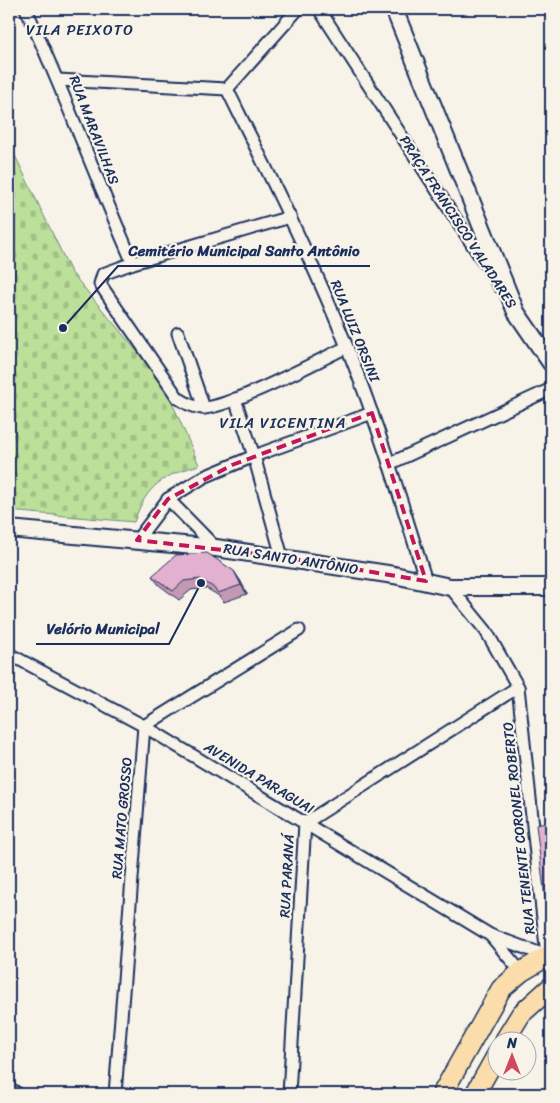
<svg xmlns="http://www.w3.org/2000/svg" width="560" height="1103" font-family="Sriracha,sans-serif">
	<defs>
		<pattern id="cemetery-stones" width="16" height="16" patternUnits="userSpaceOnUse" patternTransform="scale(1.25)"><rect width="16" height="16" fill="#bcdf99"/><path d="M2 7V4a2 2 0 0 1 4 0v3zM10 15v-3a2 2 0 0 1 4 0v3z" fill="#a1c086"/></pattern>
	</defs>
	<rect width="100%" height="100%" fill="#f7f3e8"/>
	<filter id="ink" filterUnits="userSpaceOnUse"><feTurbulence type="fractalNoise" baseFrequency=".02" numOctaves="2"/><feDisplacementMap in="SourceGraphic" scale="10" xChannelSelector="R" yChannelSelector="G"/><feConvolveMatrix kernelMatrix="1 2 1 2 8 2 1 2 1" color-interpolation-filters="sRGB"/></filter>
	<g filter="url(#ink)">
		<path fill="url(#cemetery-stones)" stroke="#6c877c" d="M9 143 71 272 164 384 199 465C163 476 147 484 134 522L9 511Z"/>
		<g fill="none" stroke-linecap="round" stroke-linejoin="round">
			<defs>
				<g id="street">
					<path d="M26 9C64 92 96 179 133 263"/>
					<path d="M319 9 500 287"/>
					<path d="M58 80 227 89"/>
					<path d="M227 89C269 174 312 259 347 347 378 424 402 503 426 581"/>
					<path d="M227 89 298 9"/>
					<path d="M290 217 133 263 103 274 100 284 178 398C186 403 192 407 202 408 228 409 319 360 347 347"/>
					<path d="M178 333 204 408"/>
					<path d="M235 399 254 456 282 557"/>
					<path d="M389 464 551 389"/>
					<path d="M168 499 216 548"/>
					<path d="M137 540 168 499 204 477 254 456 372 413"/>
					<path d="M450 587 486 631 518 687 547 956 551 966"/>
					<path d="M9 654 144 726 490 935 547 956"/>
					<path d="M491 936 521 972"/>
					<path d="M9 1088 18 1094"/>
					<path d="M115 1094 144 726 299 630"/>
					<path d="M289 1094 305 823 518 687"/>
				</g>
				<g id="secondary">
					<path d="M394 9 516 312 551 363"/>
					<path d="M9 529 216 548 394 575 450 587H551"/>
				</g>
				<g id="primary">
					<path d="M505 1040 521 1014 551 987"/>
					<path d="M442 1094 501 989 521 972 551 954"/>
					<path d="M475 1094 498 1053"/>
				</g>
			</defs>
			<use href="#street" stroke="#1b2f5e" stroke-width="15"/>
			<use href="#secondary" stroke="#1b2f5e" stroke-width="20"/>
			<use href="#primary" stroke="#1b2f5e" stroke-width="22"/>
			<use href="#street" stroke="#f7f3e8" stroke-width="11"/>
			<use href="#secondary" stroke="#f7f3e8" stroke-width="16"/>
			<use href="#primary" stroke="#faddab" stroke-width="19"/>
		</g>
		<path fill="#c298b2" stroke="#1b2f5e" d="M152 576 240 580 247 594 224 602 219 596 206 588 191 590 179 600 159 585Z"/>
		<path fill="#9e7c91" stroke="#1b2f5e" d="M234 571 240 580 247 594 241 585Z"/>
		<g fill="#e2b1cf" stroke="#1b2f5e">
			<path d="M207 553 234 571 241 585 218 593 213 587 200 579 184 581 173 591 152 576 176 555Z"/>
			<path d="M551 822V930L549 931 536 825Z"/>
		</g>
	</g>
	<path fill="none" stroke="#c2185b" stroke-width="4" stroke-dasharray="10 6" stroke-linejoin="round" d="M372 413 426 581 282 557 137 540 168 499 232 465Z"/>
	<g text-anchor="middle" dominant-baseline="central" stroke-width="4.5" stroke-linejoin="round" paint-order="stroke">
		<g font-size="14" fill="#1b2f5e" stroke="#f7f3e8">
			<text transform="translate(94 130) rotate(69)">RUA MARAVILHAS</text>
			<text transform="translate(458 222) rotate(57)">PRAÇA FRANCISCO VALADARES</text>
			<text transform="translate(355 331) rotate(68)">RUA LUIZ ORSINI</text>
			<text transform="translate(291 559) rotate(9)">RUA SANTO ANTÔNIO</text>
			<text transform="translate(259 778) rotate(31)">AVENIDA PARAGUAI</text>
			<text transform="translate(122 818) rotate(-85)">RUA MATO GROSSO</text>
			<text transform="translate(519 828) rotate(-96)">RUA TENENTE CORONEL ROBERTO</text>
			<text transform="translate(287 876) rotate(-87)">RUA PARANÁ</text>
		</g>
		<g font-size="15" letter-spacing="1" fill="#1b2f5e" stroke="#f7f3e8">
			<text x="80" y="30">VILA PEIXOTO</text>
			<text x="283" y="423">VILA VICENTINA</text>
		</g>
	</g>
	<path fill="none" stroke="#1b2f5e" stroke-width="2" d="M63 328L118 266H370M201 583L169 644H36"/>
	<g fill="#1b2f5e" stroke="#f7f3e8" stroke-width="2">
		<circle cx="63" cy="328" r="5"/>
		<circle cx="201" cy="583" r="5"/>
	</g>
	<g font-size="15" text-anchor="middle" font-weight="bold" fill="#1b2f5e" stroke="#f7f3e8" stroke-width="4.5" stroke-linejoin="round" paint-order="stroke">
		<text x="244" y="256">Cemitério Municipal Santo Antônio</text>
		<text x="103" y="634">Velório Municipal</text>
	</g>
	<rect width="560" height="1103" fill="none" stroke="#f7f3e8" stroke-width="30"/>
	<rect x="15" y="15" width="530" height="1073" fill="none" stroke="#1b2f5e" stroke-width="2" filter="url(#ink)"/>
	<g transform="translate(512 1056)"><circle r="24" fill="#f7f3e8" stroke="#9fa5b1"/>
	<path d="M0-4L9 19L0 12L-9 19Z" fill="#d1495b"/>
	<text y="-8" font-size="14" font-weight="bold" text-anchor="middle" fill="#1b2f5e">N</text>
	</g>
</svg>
